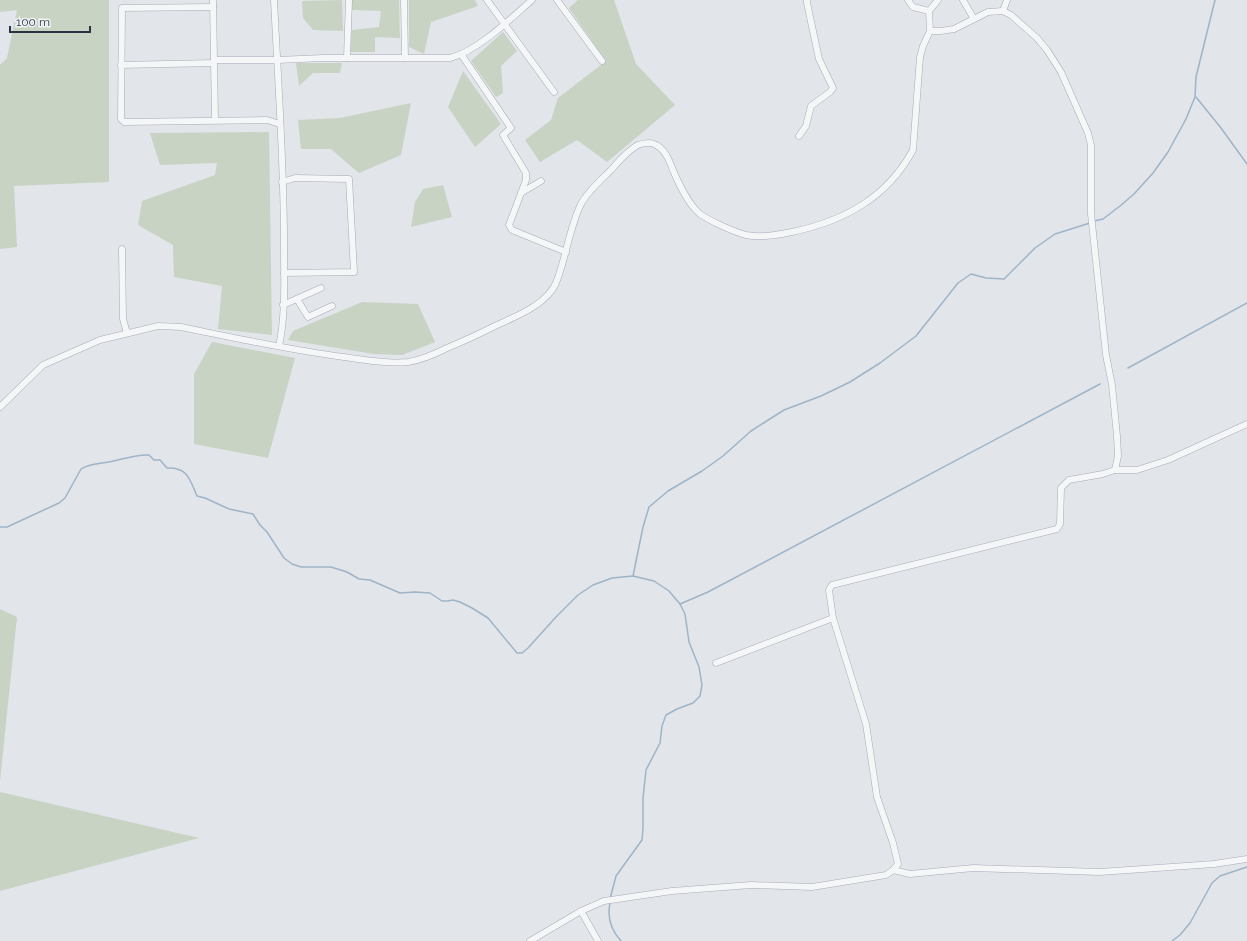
<svg xmlns="http://www.w3.org/2000/svg" width="1247" height="941" font-family="Raleway,sans-serif">
	<rect width="100%" height="100%" fill="#e2e5ea"/>
	<g fill="#c8d3c3">
		<path d="M0 0H109V182L14 186 17 247 0 249V65L7 58 17 10 0 12Z"/>
		<path d="M342 0 343 31 313 30 303 18 302 1Z"/>
		<path d="M352 0H399L400 38 375 37V52H350L352 30 379 27 381 11 352 10Z"/>
		<path d="M409 0H475L478 6 431 22 424 54 409 47Z"/>
		<path d="M578 0H614L636 64 675 105 607 162 577 140 540 162 525 140 551 120 558 98 606 61 569 8Z"/>
		<path d="M503 32 517 51 501 66 503 93 496 97 471 61Z"/>
		<path d="M296 63H342L340 73H313L299 86Z"/>
		<path d="M463 71 501 124 475 147 448 107Z"/>
		<path d="M411 103 401 155 359 173 331 149H301L298 120 340 118Z"/>
		<path d="M269 132 272 335 218 329 222 286 174 277 173 245 138 225 142 201 215 175 217 163 160 165 150 133Z"/>
		<path d="M443 185 452 217 411 227 415 202 423 189Z"/>
		<path d="M362 302 418 304 435 342 402 355 374 354 288 340 293 331Z"/>
		<path d="M212 342 295 358 268 458 194 444V374Z"/>
		<path d="M0 609 17 617 0 781Z"/>
		<path d="M0 792 199 838 0 891Z"/>
	</g>
	<g fill="none" stroke-linecap="round" stroke-linejoin="round">
		<g stroke="#9eb4c8" stroke-width="1.5">
			<path d="M1196 97 1221 128 1247 164"/>
			<path d="M1094 221 1103 219 1120 206 1134 194 1153 173 1168 152 1186 119 1195 97 1196 77 1215 0"/>
			<path d="M1128 368 1247 303"/>
			<path d="M0 527H7L59 503 65 498 81 469C90 463 99 464 109 462 122 460 135 454 149 455L154 460H160L167 468C188 467 190 480 197 496L205 498 229 509 253 514 260 525 267 532 284 558 292 564 301 567H331L347 572 359 579 370 580 400 593 415 592 430 593 442 601H448L453 600 460 602 472 608 488 618 517 653H522L528 648 556 617 578 595 593 585 612 578 633 576 654 581 669 591 680 604 685 614 689 642 699 667 702 685 700 696 693 703 677 709 666 715 662 726 660 743 646 770 643 798V829L642 840 616 876 610 899"/>
			<path d="M633 576 643 527 649 507 668 491 702 471 723 456 751 431 784 410 821 396 850 382 880 363 916 336 958 283 971 274 986 278 1004 279 1035 248 1055 234 1090 223"/>
			<path d="M680 604 708 592 1100 384"/>
			<path d="M610 903C607 917 611 930 621 941"/>
			<path d="M1172 941 1180 935 1190 923 1212 883 1220 876 1247 867"/>
		</g>
		<defs>
			<g id="minor">
				<path d="M213 0 215 120"/>
				<path d="M274 0C278 81 284 162 284 243 284 276 286 314 279 346"/>
				<path d="M404 0 405 58"/>
				<path d="M487 0 554 92"/>
				<path d="M557 0 602 61"/>
				<path d="M908 0 913 7 929 11"/>
				<path d="M963 0 974 19"/>
				<path d="M213 7 122 8 121 119 124 122 267 120 280 124"/>
				<path d="M1003 11 1007 0"/>
				<path d="M461 54 511 128 503 135 526 173V180L509 225 512 230 566 252"/>
				<path d="M347 58 349 0"/>
				<path d="M214 60H277L323 58H450C478 51 510 19 532 0"/>
				<path d="M121 65 214 63"/>
				<path d="M799 136 806 126 811 106 830 92 833 88 819 59 807 3V0"/>
				<path d="M282 182 295 178 349 179 354 272 284 273"/>
				<path d="M521 193 541 181"/>
				<path d="M122 249 123 319 127 333"/>
				<path d="M297 299 308 317 332 306"/>
				<path d="M283 305 321 288"/>
				<path d="M0 407 43 365 100 340 158 326 181 327C235 338 289 350 344 357 364 360 388 364 408 362 422 360 435 354 447 348 464 341 481 333 497 325 517 316 547 304 556 283 566 258 569 229 581 204 588 191 601 180 611 170 619 161 628 150 638 145 643 143 651 142 656 145 667 150 671 166 675 175 681 188 689 205 700 214 710 221 734 232 746 235 760 238 778 235 792 232 844 221 887 198 913 150L920 57 923 46 930 31 929 11 938 0"/>
				<path d="M1115 470H1137L1168 460 1247 424"/>
				<path d="M716 663 833 618"/>
				<path d="M893 870 910 874 973 868 1100 872 1214 864 1247 859"/>
				<path d="M581 911 598 941"/>
				<path d="M530 941 581 911 604 901 672 891 751 885 812 887 886 875 893 870 898 864 893 843 877 797 866 724 833 618 829 590 832 585 1057 529 1060 524 1061 488 1069 480 1103 474 1115 470 1118 456 1117 436 1112 385 1106 355 1091 214V145L1088 133 1061 72 1047 50 1037 38 1011 15 1003 11 988 12 954 29 941 31H930"/>
			</g>
		</defs>
		<use href="#minor" stroke="#a7acb4" stroke-width="7"/>
		<use href="#minor" stroke="#f4f6f8" stroke-width="6"/>
	</g>
	<path d="M10 26v6h80v-6" fill="none" stroke="#2b3341" stroke-width="2"/>
	<text x="16" y="26" font-size="12" fill="#2b3341" stroke="#f1f4f7" stroke-width="3" paint-order="stroke">100 m</text>
</svg>
